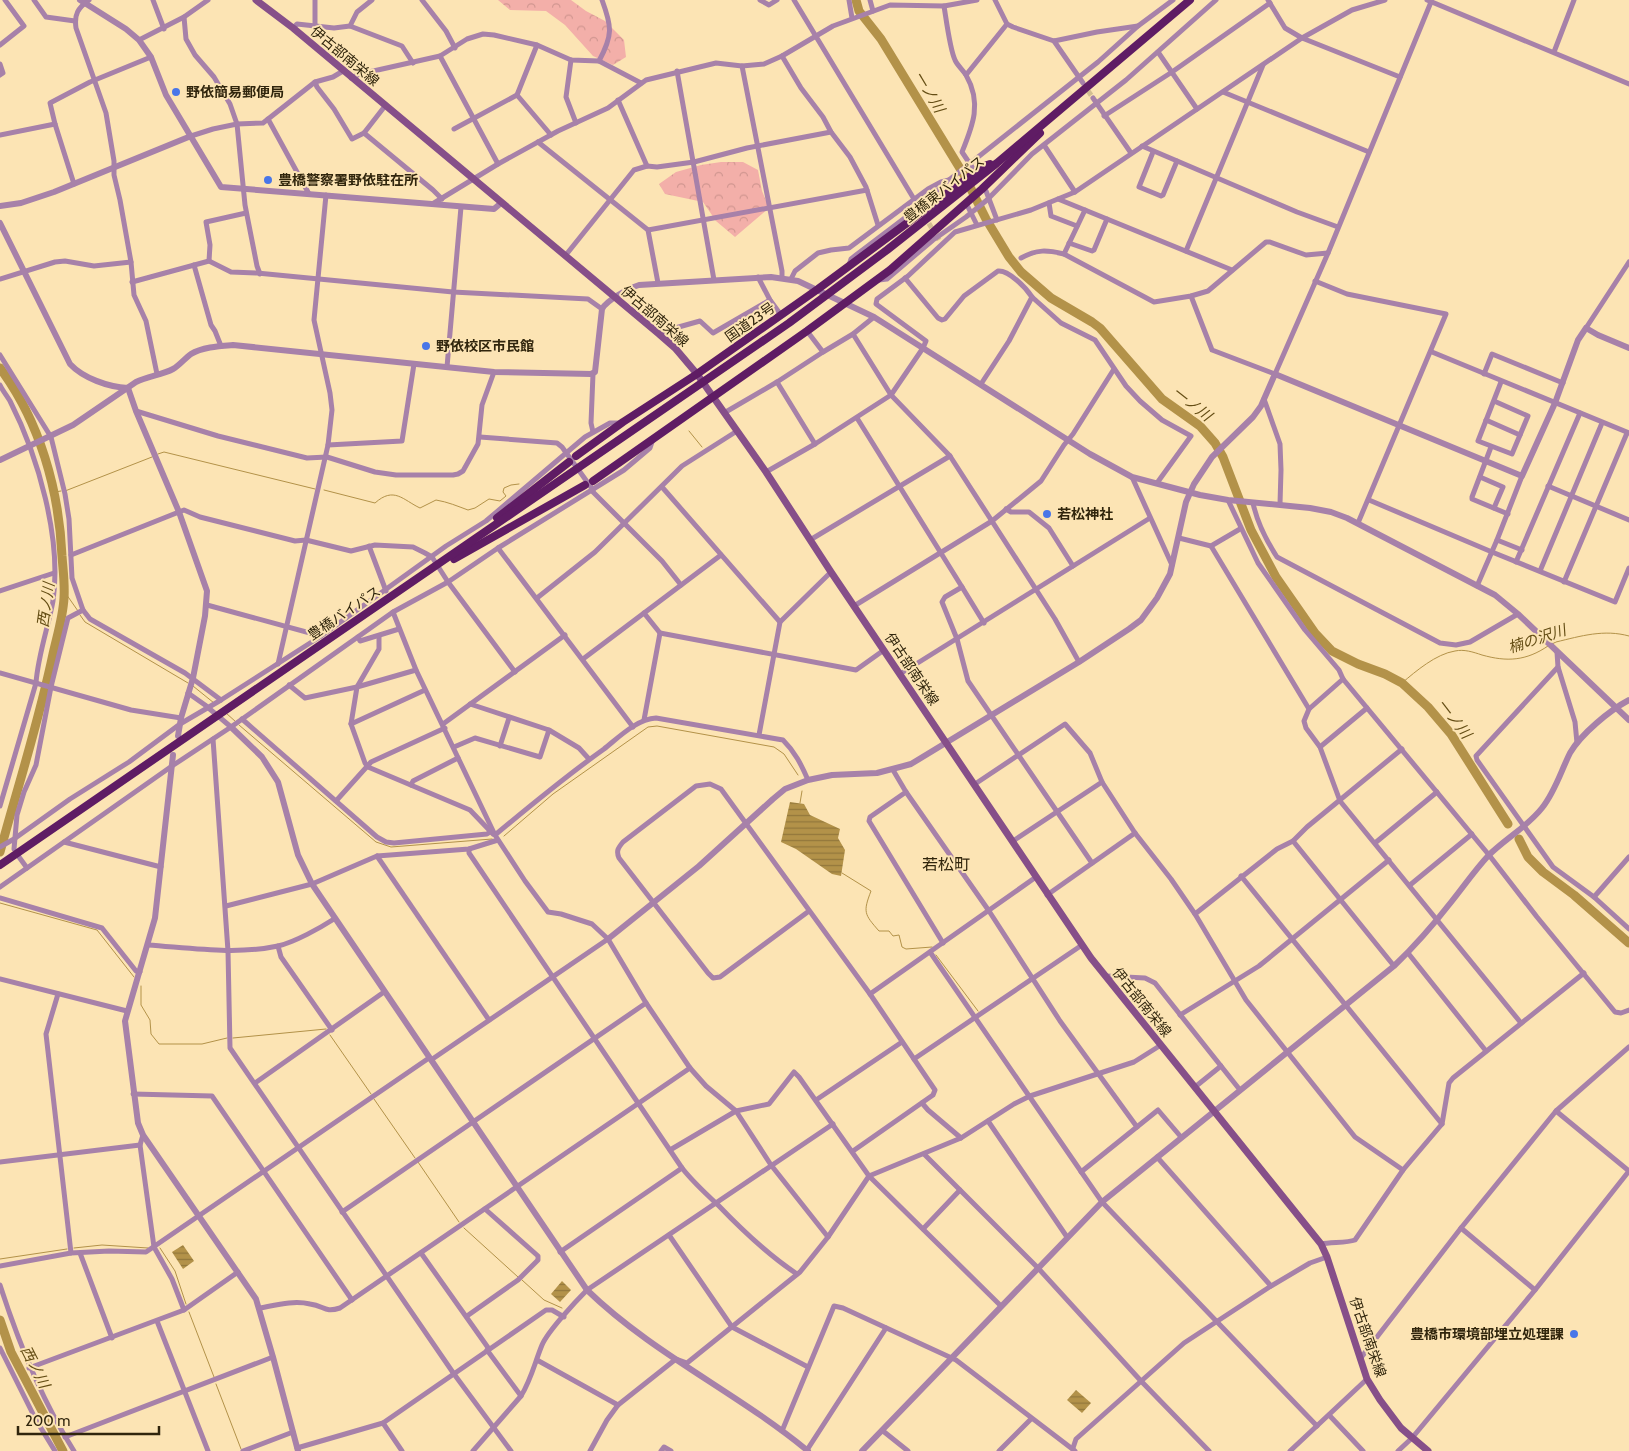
<svg xmlns="http://www.w3.org/2000/svg" width="1629" height="1451" font-family="Cabin,'Noto Sans JP',sans-serif">
	<defs>
		<pattern id="forest-crowns" width="20" height="18" patternUnits="userSpaceOnUse" patternTransform="scale(1.25)"><rect width="20" height="18" fill="#f3afa9"/><path d="M2 6a3 3 0 1 1 6 0M12 15a3 3 0 1 1 6 0" fill="none" stroke="#d19690"/></pattern>
		<pattern id="water-rules" width="6" height="5" patternUnits="userSpaceOnUse" patternTransform="scale(1.25)"><rect width="6" height="5" fill="#b39249"/><path d="M0 2.5h6" fill="none" stroke="#92773b"/></pattern>
	</defs>
	<rect width="100%" height="100%" fill="#fce4b4"/>
	<g fill="url(#forest-crowns)">
		<path d="M498 0H571L586 11 605 21 624 40 626 57 613 65 593 56 565 25 546 11 510 10Z"/>
		<path d="M721 162H743L758 170 762 191 769 208 735 237 716 221 703 202 665 194 659 184 676 172 701 165Z"/>
	</g>
	<g fill="url(#water-rules)">
		<path d="M790 802 804 804 810 815 840 829 838 838 845 850 841 876 832 874 796 849 781 842Z"/>
		<path d="M183 1245 194 1261 183 1269 172 1252Z"/>
		<path d="M562 1281 571 1290 560 1302 551 1294Z"/>
		<path d="M1076 1390 1091 1403 1082 1413 1067 1400Z"/>
	</g>
	<g fill="none" stroke-linecap="round" stroke-linejoin="round">
		<g stroke="#b39249" stroke-width="1">
			<path d="M689 431 702 447"/>
			<path d="M158 454 164 452 315 489"/>
			<path d="M324 490 375 503C394 486 403 500 420 508L436 500C448 502 457 506 468 510L475 508 489 499 500 501 506 496 503 492 504 488 511 485 519 484"/>
			<path d="M65 491 152 457"/>
			<path d="M55 492 61 491"/>
			<path d="M64 591 78 611"/>
			<path d="M80 615 85 622 188 683"/>
			<path d="M1552 644 1556 642C1581 636 1604 629 1629 636"/>
			<path d="M1402 683C1416 671 1436 654 1455 651 1464 649 1473 652 1482 655 1507 662 1526 661 1548 646"/>
			<path d="M193 686 214 703"/>
			<path d="M226 713 236 722"/>
			<path d="M239 725 376 842 391 847 492 839"/>
			<path d="M800 803 802 791"/>
			<path d="M504 836 553 794 648 727 657 726 774 747 784 754 798 775"/>
			<path d="M842 873 871 891C863 912 864 914 879 931H889L893 936 899 935 902 947 906 949 932 947"/>
			<path d="M0 903 97 930 134 977"/>
			<path d="M936 955 978 1011"/>
			<path d="M141 986V1005L150 1020 151 1034 159 1044H202L227 1038"/>
			<path d="M330 1035 371 1094"/>
			<path d="M233 1038 326 1029"/>
			<path d="M374 1099 415 1158"/>
			<path d="M418 1162 459 1222"/>
			<path d="M464 1228 518 1277"/>
			<path d="M74 1248 102 1245 148 1248"/>
			<path d="M160 1248 175 1271 186 1304"/>
			<path d="M0 1259 67 1249"/>
			<path d="M522 1280 544 1300 562 1308"/>
			<path d="M189 1312 214 1377"/>
			<path d="M216 1384 241 1449"/>
		</g>
		<g stroke="#b39249" stroke-width="9">
			<path d="M856 0 859 11 881 39 964 175 986 219 1009 257 1021 272 1051 298 1092 322 1100 328 1162 399 1200 426 1215 443 1223 457 1251 530 1276 577 1315 633 1332 651 1358 664 1385 674 1402 683 1428 707 1451 734 1508 824"/>
			<path d="M0 368C40 422 59 490 62 556 63 570 65 584 64 598 63 617 57 636 53 654 39 721 18 786 0 852"/>
			<path d="M1519 839 1528 857 1543 872 1574 895 1629 943"/>
			<path d="M0 1320 11 1352 63 1451"/>
		</g>
		<g stroke="#d3be92" stroke-width="5" stroke-dasharray="5 2.5" stroke-linecap="butt">
			<path d="M1084 85 1093 98"/>
			<path d="M925 217 939 240"/>
		</g>
		<g stroke="#a781a9" stroke-width="5">
			<path d="M34 0 46 17 75 21"/>
			<path d="M89 0C78 8 74 14 76 28L106 113 114 161V175L120 200 131 262 134 295 146 321 157 374"/>
			<path d="M153 0 164 29"/>
			<path d="M422 0 446 31 455 48"/>
			<path d="M760 0 769 5 777 0"/>
			<path d="M794 0 917 204"/>
			<path d="M849 0 852 18"/>
			<path d="M870 0 873 11"/>
			<path d="M995 0 1007 24 1013 27 1054 41 1097 32 1138 26"/>
			<path d="M1268 0 1285 28 1302 38 1400 77"/>
			<path d="M1427 0 1629 84"/>
			<path d="M944 6C946 18 950 50 955 60 957 65 963 70 966 75 982 103 973 125 962 152L974 170"/>
			<path d="M184 17 186 39 195 55 214 77 230 104 237 124 245 205 257 266 260 274"/>
			<path d="M315 26V0"/>
			<path d="M350 26 402 46 413 63"/>
			<path d="M293 28 297 24 334 28 350 26 357 12 372 0"/>
			<path d="M139 40 184 17 208 0"/>
			<path d="M1054 41 1083 83"/>
			<path d="M0 45 24 26 5 0"/>
			<path d="M1158 52 1197 109"/>
			<path d="M1554 52 1574 0"/>
			<path d="M440 56 498 164"/>
			<path d="M782 56 801 88 823 117 831 132 850 157 866 187 878 225"/>
			<path d="M571 60 566 97 576 123"/>
			<path d="M599 61C613 35 612 27 602 0"/>
			<path d="M0 64 3 73 0 75"/>
			<path d="M742 66 782 271V278"/>
			<path d="M677 71 714 280"/>
			<path d="M966 75 1007 24"/>
			<path d="M351 78 360 74 440 56 467 39 483 34 494 35 537 45 571 60 599 61 641 83"/>
			<path d="M315 82 317 87 334 109 352 139 364 133 385 106"/>
			<path d="M1223 92 1369 152"/>
			<path d="M517 95 537 45"/>
			<path d="M1093 98 1131 153"/>
			<path d="M618 100 647 166"/>
			<path d="M1104 116 1172 72 1270 3"/>
			<path d="M268 119 309 194"/>
			<path d="M454 129 517 95 551 135"/>
			<path d="M364 133 433 190 442 199"/>
			<path d="M0 135 55 124"/>
			<path d="M191 136 213 129 237 124 263 123 315 82 333 77 343 71"/>
			<path d="M538 142 648 230 658 283"/>
			<path d="M1044 145 1075 192"/>
			<path d="M1142 146 1297 212 1338 227"/>
			<path d="M1153 152 1139 187 1161 196 1163 195 1177 161"/>
			<path d="M74 184 55 124 50 103 90 82 151 57"/>
			<path d="M986 191 997 220"/>
			<path d="M1058 199 1232 270"/>
			<path d="M434 203 498 164 558 131 608 108 646 80 716 63 742 66 764 64 782 56 833 26 890 5 944 6 977 0"/>
			<path d="M1049 203 1051 216 1077 226"/>
			<path d="M968 207 977 225"/>
			<path d="M648 230 867 190"/>
			<path d="M1069 243 1092 251 1094 250 1107 219"/>
			<path d="M1186 251 1263 65"/>
			<path d="M1064 254 1085 210"/>
			<path d="M565 256 634 170 647 166 657 167 694 162 747 148 831 132"/>
			<path d="M1021 258C1037 249 1047 250 1064 254L1154 302 1191 296 1208 291 1266 242H1270L1306 255 1328 253"/>
			<path d="M209 261 210 245 206 222 246 213"/>
			<path d="M194 265 211 325 215 331 221 346"/>
			<path d="M849 265 851 259 856 255 914 211 949 180 1098 62 1138 26 1173 0"/>
			<path d="M758 277 770 300 781 315"/>
			<path d="M905 278 938 318 942 320 945 319 964 296 998 271C1009 270 1026 288 1032 297"/>
			<path d="M0 279 55 262 65 261 94 266 131 262"/>
			<path d="M791 279 795 271 818 253 831 250 849 248 928 189 941 182 949 180 955 184"/>
			<path d="M879 280 887 279 933 240 966 217 987 200 1032 154 1126 80 1216 0"/>
			<path d="M1315 281 1347 294 1446 314 1358 523"/>
			<path d="M132 282 209 261 231 272 257 273 453 292 588 299 602 309"/>
			<path d="M1191 296 1212 350 1275 374 1328 253 1431 2"/>
			<path d="M1586 328 1629 262"/>
			<path d="M659 334 668 330 700 321 713 333 770 300"/>
			<path d="M823 352 853 334 874 317"/>
			<path d="M1432 352 1629 433"/>
			<path d="M0 355 51 437 65 494 69 519 72 578 83 610 90 619 185 673 221 700"/>
			<path d="M447 367 461 207"/>
			<path d="M593 374 591 423 593 432"/>
			<path d="M1484 374 1492 354 1563 383"/>
			<path d="M777 382 815 444"/>
			<path d="M981 384 1009 341 1032 297 1061 323 1095 340 1126 386 1140 401 1162 420 1191 436 1157 483"/>
			<path d="M0 385C3 391 7 396 10 401 38 456 62 539 53 601 48 628 38 655 36 683L0 806"/>
			<path d="M1264 399 1280 444 1281 470 1280 504"/>
			<path d="M1494 401 1528 416 1512 454 1478 441 1501 382"/>
			<path d="M136 411 218 436 307 458 327 457 375 472 396 475H453L458 474 463 471 478 444 482 405 494 372"/>
			<path d="M724 413 777 382 823 352 807 331"/>
			<path d="M857 418 962 587 945 597 942 602 957 639 968 681 1092 863"/>
			<path d="M1486 420 1520 435"/>
			<path d="M480 437 557 443 562 447 593 490"/>
			<path d="M328 445 402 441 414 364"/>
			<path d="M1491 447 1472 497V499L1508 514"/>
			<path d="M950 456 1055 619 1079 662"/>
			<path d="M766 472 815 444 891 395 923 348 926 341 876 304 877 299 908 276 955 232 1031 210 1075 192 1302 38 1352 10 1385 0"/>
			<path d="M1132 477 1172 565"/>
			<path d="M1480 477 1503 487 1494 508"/>
			<path d="M1548 486 1629 520"/>
			<path d="M662 487 780 622"/>
			<path d="M592 491 662 561 681 585"/>
			<path d="M1228 500 1258 563 1305 630 1339 670 1343 679 1489 855 1537 917 1615 1012 1621 1013 1629 1010"/>
			<path d="M1369 500 1492 552 1615 602 1629 568"/>
			<path d="M1253 503C1257 522 1266 540 1277 557L1440 643 1456 645 1470 642 1518 614"/>
			<path d="M1006 509 1011 512H1029L1049 528 1073 566"/>
			<path d="M1179 538 1211 546 1240 529"/>
			<path d="M810 540 950 456 891 395 853 334"/>
			<path d="M1497 540 1522 550"/>
			<path d="M369 546 386 591"/>
			<path d="M1211 546 1309 709"/>
			<path d="M498 548 633 727"/>
			<path d="M71 555 184 510 200 517 295 541 306 540 351 551 375 545 413 547 425 553 432 557 448 582 515 672"/>
			<path d="M1516 562 1580 413"/>
			<path d="M1540 571 1602 423"/>
			<path d="M1564 582 1627 433"/>
			<path d="M1477 586 1497 540 1522 476"/>
			<path d="M962 587 984 623"/>
			<path d="M0 591 54 573"/>
			<path d="M537 598 595 552 682 466 737 431"/>
			<path d="M207 605 321 636"/>
			<path d="M854 606 992 521 1041 481 1064 445 1073 434 1114 369"/>
			<path d="M393 612 416 670 495 835 525 881 548 912 561 914 592 924 608 939 646 1003 690 1068 706 1086 736 1111 771 1165 828 1237"/>
			<path d="M644 613 660 633 856 670 884 650"/>
			<path d="M379 636V649L357 687 351 724 365 763 368 767 470 810 493 834"/>
			<path d="M358 637 360 641 399 629"/>
			<path d="M1557 652 1558 667 1476 756 1477 760 1553 867 1594 897 1629 929"/>
			<path d="M583 659 721 555"/>
			<path d="M278 664 328 445 332 410 330 393 314 320 326 195"/>
			<path d="M1558 667 1575 722 1577 743"/>
			<path d="M0 673 131 710 181 718"/>
			<path d="M900 674 1150 518"/>
			<path d="M1343 679 1309 709 1304 721 1306 728 1320 747 1340 801 1521 1023"/>
			<path d="M289 685 305 698 357 687 416 670"/>
			<path d="M188 693 205 705 231 727"/>
			<path d="M470 704 549 730 579 748 589 759"/>
			<path d="M242 719 377 837 386 842 394 843 487 834 490 832"/>
			<path d="M644 720 660 633"/>
			<path d="M351 724 425 690"/>
			<path d="M443 724 565 635"/>
			<path d="M759 735 780 622 831 572"/>
			<path d="M213 739 228 951 230 1048 454 1374 511 1451"/>
			<path d="M500 746 509 718"/>
			<path d="M454 747 475 738 540 757 549 730"/>
			<path d="M1320 747 1367 708"/>
			<path d="M893 770 906 792 989 911 1060 1021 1137 1127"/>
			<path d="M975 784 1065 724 1090 753 1102 782 1135 833 1171 879 1195 914 1246 1000 1355 1137 1403 1170"/>
			<path d="M411 785 413 781 458 758"/>
			<path d="M906 792 870 817 869 821 943 943"/>
			<path d="M336 801 371 762 445 728"/>
			<path d="M495 835C531 805 566 776 604 749 619 737 637 719 656 718L783 740C795 752 801 764 808 780"/>
			<path d="M1013 841 1102 782"/>
			<path d="M1293 841 1394 966"/>
			<path d="M64 842 161 867"/>
			<path d="M1375 843 1437 792"/>
			<path d="M0 847 14 839 70 799 129 762 180 724 221 700 321 636 446 546 486 521 585 437 610 423H620"/>
			<path d="M14 849 17 815 24 792 36 765 51 687 68 618 83 610"/>
			<path d="M469 849V853L682 1168C693 1182 705 1193 718 1205 742 1230 768 1255 797 1274"/>
			<path d="M377 856 489 1020"/>
			<path d="M19 857 27 868"/>
			<path d="M1241 876 1442 1124"/>
			<path d="M1410 885 1472 834"/>
			<path d="M0 887 172 766 231 727 393 612 448 582 498 548 624 470 650 448 653 439"/>
			<path d="M1047 895 1135 833"/>
			<path d="M1594 897 1629 857"/>
			<path d="M0 898 102 928 136 971 140 972"/>
			<path d="M226 906 312 884 377 856 469 849 498 840"/>
			<path d="M809 911 720 977 713 978 708 973 619 858C616 851 618 848 623 842L696 786 710 784 721 789 870 994 935 1090 933 1095 853 1151"/>
			<path d="M1195 914 1277 849 1293 841 1307 827 1402 749"/>
			<path d="M148 945C191 948 236 955 278 946 295 942 320 928 334 919"/>
			<path d="M278 946 281 957 332 1030"/>
			<path d="M930 952 1102 1202 1317 1426"/>
			<path d="M1408 953 1486 1051"/>
			<path d="M1106 976 1145 978 1155 983 1240 1090"/>
			<path d="M0 979 127 1011"/>
			<path d="M58 994 46 1034 71 1253"/>
			<path d="M870 994 1036 877"/>
			<path d="M1180 1015 1259 966 1389 860"/>
			<path d="M914 1059 1082 945"/>
			<path d="M431 1060 608 939"/>
			<path d="M255 1083 384 992"/>
			<path d="M1195 1087 1221 1066"/>
			<path d="M133 1094 212 1096 352 1300"/>
			<path d="M816 1100 902 1042"/>
			<path d="M922 1103 928 1110 961 1138"/>
			<path d="M1556 1111 1629 1171"/>
			<path d="M988 1121 1067 1237"/>
			<path d="M140 1145 154 1247 172 1279 184 1310"/>
			<path d="M670 1150 736 1111 769 1104 794 1072 799 1077 869 1176 1001 1306"/>
			<path d="M924 1154 1038 1268 1141 1381 1209 1451"/>
			<path d="M1157 1157 1271 1286"/>
			<path d="M0 1162 140 1145 143 1135"/>
			<path d="M1081 1172 1158 1110 1181 1137"/>
			<path d="M342 1212 646 1003"/>
			<path d="M1461 1228 1535 1290"/>
			<path d="M923 1229 960 1190"/>
			<path d="M669 1235 732 1327 808 1367"/>
			<path d="M1321 1244C1331 1242 1347 1243 1355 1240L1403 1170 1442 1124 1449 1083 1453 1078 1584 973"/>
			<path d="M560 1252 682 1168"/>
			<path d="M80 1253 112 1338"/>
			<path d="M421 1253 489 1349"/>
			<path d="M0 1266 71 1253 109 1251 146 1252 429 1058"/>
			<path d="M0 1285C19 1344 41 1399 74 1451"/>
			<path d="M260 1308C276 1305 294 1300 310 1304 325 1306 324 1313 340 1308L690 1068"/>
			<path d="M467 1316 518 1280 538 1260V1256L485 1209"/>
			<path d="M157 1321 208 1451"/>
			<path d="M0 1348 36 1420 55 1451"/>
			<path d="M487 1350 521 1396"/>
			<path d="M1360 1359 1461 1228 1556 1111 1629 1047"/>
			<path d="M537 1360 618 1405"/>
			<path d="M29 1368 184 1310 238 1272"/>
			<path d="M1329 1415 1363 1451"/>
			<path d="M383 1423 402 1451"/>
			<path d="M782 1431 834 1306 843 1308 956 1360 1075 1451"/>
			<path d="M883 1431 908 1451"/>
			<path d="M65 1437 273 1357"/>
			<path d="M297 1448 383 1423 546 1310H552L564 1317"/>
			<path d="M1073 1448 1076 1439 1184 1343 1271 1286 1310 1263 1327 1257"/>
			<path d="M807 1450 886 1328"/>
			<path d="M243 1451 293 1432"/>
			<path d="M473 1451 521 1396C531 1380 535 1362 542 1345 548 1331 576 1301 587 1290L833 1124"/>
			<path d="M590 1451 607 1420 618 1405 676 1359 687 1363 800 1272 828 1237 869 1176 961 1138 1014 1104 1030 1096 1134 1062 1161 1045"/>
			<path d="M661 1451 664 1447 671 1451"/>
			<path d="M999 1451 1031 1419"/>
			<path d="M1290 1451 1367 1379"/>
			<path d="M1398 1451 1412 1438 1535 1290 1629 1171"/>
		</g>
		<g stroke="#a781a9" stroke-width="6">
			<path d="M80 0 126 29 139 40 151 57 166 95 221 187 494 209 501 203"/>
			<path d="M0 206 21 203 54 192 191 136"/>
			<path d="M0 223 70 364C83 378 108 387 128 388"/>
			<path d="M128 388 136 411 179 512 207 591 205 616 193 678 181 718 178 736"/>
			<path d="M0 460 73 425 136 382C148 376 162 375 173 369 180 365 185 358 191 354 202 347 220 346 233 345L494 372 591 374 595 372 602 309C607 300 629 288 639 285L771 277 798 281 874 317 1090 454 1132 477 1200 495 1228 500 1310 508 1331 512 1347 518 1495 595 1518 614 1629 720"/>
			<path d="M231 727 262 757 278 782 298 855 312 884 587 1290C653 1354 738 1393 808 1451"/>
			<path d="M173 755 155 918 125 1021 138 1123 143 1135 256 1299 273 1357 298 1451"/>
			<path d="M608 939 699 866 773 799 785 789 808 780 832 775 877 773 911 764 1079 662 1129 629 1141 620 1157 598 1170 574 1186 502 1194 484 1212 457 1253 417 1261 406 1275 374 1522 476 1555 403 1578 340 1586 328 1598 335 1629 348"/>
			<path d="M862 1451 1102 1202 1394 966C1415 946 1434 924 1452 901 1464 886 1475 870 1488 856 1505 839 1527 827 1542 808 1555 792 1561 771 1570 753 1581 734 1610 710 1629 700"/>
		</g>
		<path stroke="#864f89" stroke-width="7" d="M256 0 293 28 659 334 675 348 697 374 766 472 831 572 1091 958 1321 1244 1327 1257 1367 1379 1380 1400 1401 1428 1428 1451"/>
		<g stroke="#5f1c64" stroke-width="8">
			<path d="M576 456 623 422 697 374 818 289 984 166 990 164"/>
			<path d="M593 481 807 331 890 270 982 189 1040 133"/>
			<path d="M497 518 569 462"/>
			<path d="M454 559 585 485"/>
			<path d="M0 865 789 323 887 250 997 163 1190 0"/>
		</g>
	</g>
	<g fill="#4976e8" stroke="#fce4b4" stroke-width="2">
		<circle cx="176" cy="92" r="5"/>
		<circle cx="268" cy="180" r="5"/>
		<circle cx="426" cy="346" r="5"/>
		<circle cx="1047" cy="514" r="5"/>
		<circle cx="1574" cy="1334" r="5"/>
	</g>
	<g text-anchor="middle" dominant-baseline="central" stroke-width="4" stroke-linejoin="round" paint-order="stroke">
		<g font-size="14" fill="#30250c" stroke="#fce4b4">
			<text transform="translate(345 56) rotate(40)">伊古部南栄線</text>
			<text transform="translate(944 189) rotate(-38)">豊橋東バイパス</text>
			<text transform="translate(655 316) rotate(41)">伊古部南栄線</text>
			<text transform="translate(750 322) rotate(-35)">国道23号</text>
			<text transform="translate(344 613) rotate(-34)">豊橋バイパス</text>
			<text transform="translate(912 669) rotate(56)">伊古部南栄線</text>
			<text transform="translate(1142 1002) rotate(51)">伊古部南栄線</text>
			<text transform="translate(1368 1337) rotate(71)">伊古部南栄線</text>
		</g>
		<g font-size="14" font-weight="bold" fill="#30250c" stroke="#fce4b4" text-anchor="start">
			<text x="186" y="92">野依簡易郵便局</text>
			<text x="278" y="180">豊橋警察署野依駐在所</text>
			<text x="436" y="346">野依校区市民館</text>
			<text x="1057" y="514">若松神社</text>
			<text x="1564" y="1334" text-anchor="end">豊橋市環境部埋立処理課</text>
		</g>
		<g font-size="15" font-style="italic" fill="#644d14" stroke="#fce4b4">
			<text transform="translate(929 92) rotate(59)">一ノ川</text>
			<text transform="translate(1192 404) rotate(38)">一ノ川</text>
			<text transform="translate(46 605) rotate(-82)">西ノ川</text>
			<text transform="translate(1537 639) rotate(-18)">楠の沢川</text>
			<text transform="translate(1454 719) rotate(52)">一ノ川</text>
			<text transform="translate(35 1367) rotate(63)">西ノ川</text>
		</g>
		<g font-size="16" fill="#30250c" stroke="#fce4b4">
			<text x="946" y="864">若松町</text>
		</g>
	</g>
	<path d="M18 1426v8h141v-8" fill="none" stroke="#30250c" stroke-width="2.5"/>
	<text x="25" y="1426" font-size="15" fill="#30250c" stroke="#fce4b4" stroke-width="4" paint-order="stroke">200 m</text>
</svg>
